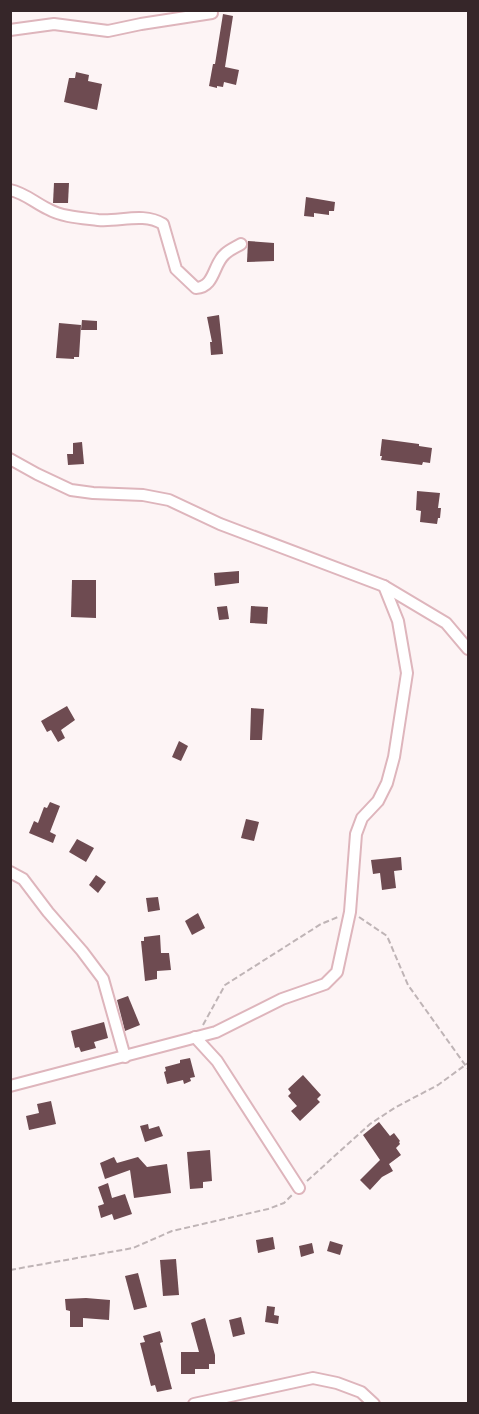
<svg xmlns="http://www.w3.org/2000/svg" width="479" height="1414" font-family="'DejaVu Sans',sans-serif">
	<rect width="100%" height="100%" fill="#fdf4f5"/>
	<g fill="#6e4b51">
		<path d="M223 14 233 16 225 67 239 70 236 85 224 82 223 87 217 86V88L209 86 213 64H215Z"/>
		<path d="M76 72 89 75 88 81 102 84 97 110 64 102 69 78H75Z"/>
		<path d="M54 183H69L68 203H53Z"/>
		<path d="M306 197 335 202 334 211H329V215L314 213V217L304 216Z"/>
		<path d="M248 241 274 243V261L247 262Z"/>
		<path d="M219 315 223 354 211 355 210 342H212L207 317Z"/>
		<path d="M82 320 97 321V330H81Z"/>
		<path d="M59 323 81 325 79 357H74V359L56 358Z"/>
		<path d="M382 439 419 444V446L432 448 430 463 423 462 422 465 381 460 382 456H380Z"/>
		<path d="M82 442 84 464 68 465 67 454H73V443Z"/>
		<path d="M417 491 440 493 438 508H441L440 518H438L437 524 420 522 421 511 416 510Z"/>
		<path d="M239 571V583L215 586 214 573Z"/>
		<path d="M72 580H96V618L71 617Z"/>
		<path d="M227 606 229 619 219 620 217 607Z"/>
		<path d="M251 606 268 607 267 624 250 623Z"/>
		<path d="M67 706 75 720 61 730 65 738 58 742 51 730 47 732 41 721Z"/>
		<path d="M251 708 264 709 262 740H250Z"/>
		<path d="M179 741 188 746 181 761 172 757Z"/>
		<path d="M50 802 60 806 50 832 56 835 53 843 29 833 34 821 38 823 44 807 47 808Z"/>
		<path d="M246 819 259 822 254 841 241 838Z"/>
		<path d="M77 839 94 848 86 862 69 852Z"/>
		<path d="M401 857 402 870 394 871 396 888 382 890 380 873 373 874 371 860Z"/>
		<path d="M96 875 106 882 98 893 89 885Z"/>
		<path d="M158 897 160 910 148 912 146 898Z"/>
		<path d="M198 913 205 928 192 935 185 921Z"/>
		<path d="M160 935 161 953H169L171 970 157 971V979L145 981 141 941H144V937Z"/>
		<path d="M128 996 140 1025 125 1031 117 1000Z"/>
		<path d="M104 1022 108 1038 94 1042 96 1048 81 1052 79 1047 75 1048 71 1031Z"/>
		<path d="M190 1058 195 1077 190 1078 191 1081 184 1084 183 1080 167 1084 164 1072 166 1071 165 1067 180 1063V1060Z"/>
		<path d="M303 1075 321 1095 317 1099 320 1102 300 1121 291 1111 297 1106 288 1096 291 1093 288 1089Z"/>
		<path d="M51 1101 56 1124 29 1130 26 1116 39 1113 37 1104Z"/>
		<path d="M379 1122 390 1136 394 1133 400 1141 399 1142 400 1144 396 1148 401 1155 389 1164 393 1171 382 1177 370 1190 360 1180 380 1160 363 1135Z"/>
		<path d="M148 1124 149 1129 159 1126 163 1136 145 1142 140 1126Z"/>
		<path d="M210 1150 212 1181 203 1182V1188L190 1189 187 1152Z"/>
		<path d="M114 1157 117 1163 138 1157 147 1167 167 1164 171 1193 134 1198 130 1170 105 1179 100 1163Z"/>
		<path d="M108 1183 112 1198 125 1194 132 1214 114 1220 112 1214 101 1218 98 1206 104 1204 98 1187Z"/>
		<path d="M273 1237 275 1249 258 1253 256 1240Z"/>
		<path d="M330 1241 343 1245 340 1255 327 1251Z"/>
		<path d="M312 1243 314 1253 301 1257 299 1246Z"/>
		<path d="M176 1259 179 1295 163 1296 160 1260Z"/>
		<path d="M138 1273 147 1307 134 1310 125 1276Z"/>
		<path d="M86 1298 110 1300 109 1320 83 1318V1327H70V1311L66 1310 65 1299Z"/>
		<path d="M267 1306 275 1307 274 1315 279 1316 278 1324 265 1322Z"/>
		<path d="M241 1317 245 1334 233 1337 229 1320Z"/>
		<path d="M205 1318 215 1355V1364H209V1369H195V1374H181V1352H199L191 1323Z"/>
		<path d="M160 1331 163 1342 160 1343 172 1389 157 1392 155 1385 151 1386 140 1343 145 1342 143 1336Z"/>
	</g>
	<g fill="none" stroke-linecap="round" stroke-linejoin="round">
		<defs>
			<g id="street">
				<path d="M10 30 54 24 108 31 141 24 212 13"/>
				<path d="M10 190C25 193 35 203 48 209 62 217 82 218 98 220 120 222 143 212 163 224L176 269 196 288C215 287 213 264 225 254 229 250 236 247 241 244"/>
				<path d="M10 459 37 474 71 490 93 493 143 495 169 500 220 524 384 586 446 623 468 649"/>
				<path d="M10 872 23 879 48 912 82 951 103 979 125 1057"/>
				<path d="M195 1037 217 1061 299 1188"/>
				<path d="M10 1086 216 1032 282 999 325 984 337 972 350 912 356 834 362 818 378 801 387 783 394 757 407 673 398 621 384 586"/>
				<path d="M194 1404 313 1378 337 1383 361 1392 374 1404"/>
			</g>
		</defs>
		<use href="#street" stroke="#deb5bc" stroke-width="14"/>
		<g stroke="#bfb4b6" stroke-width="2" stroke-dasharray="6 3" stroke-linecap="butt">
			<path d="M359 917 387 936 408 985 468 1069"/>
			<path d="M203 1025 225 985 321 924 338 917"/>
			<path d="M307 1181 370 1124 396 1107 438 1085 468 1063"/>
			<path d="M10 1270 133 1248 172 1231 268 1209 284 1203 292 1195"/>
		</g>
		<use href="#street" stroke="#fff" stroke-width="10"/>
	</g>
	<rect width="479" height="1414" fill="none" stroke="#362629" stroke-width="24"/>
</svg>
